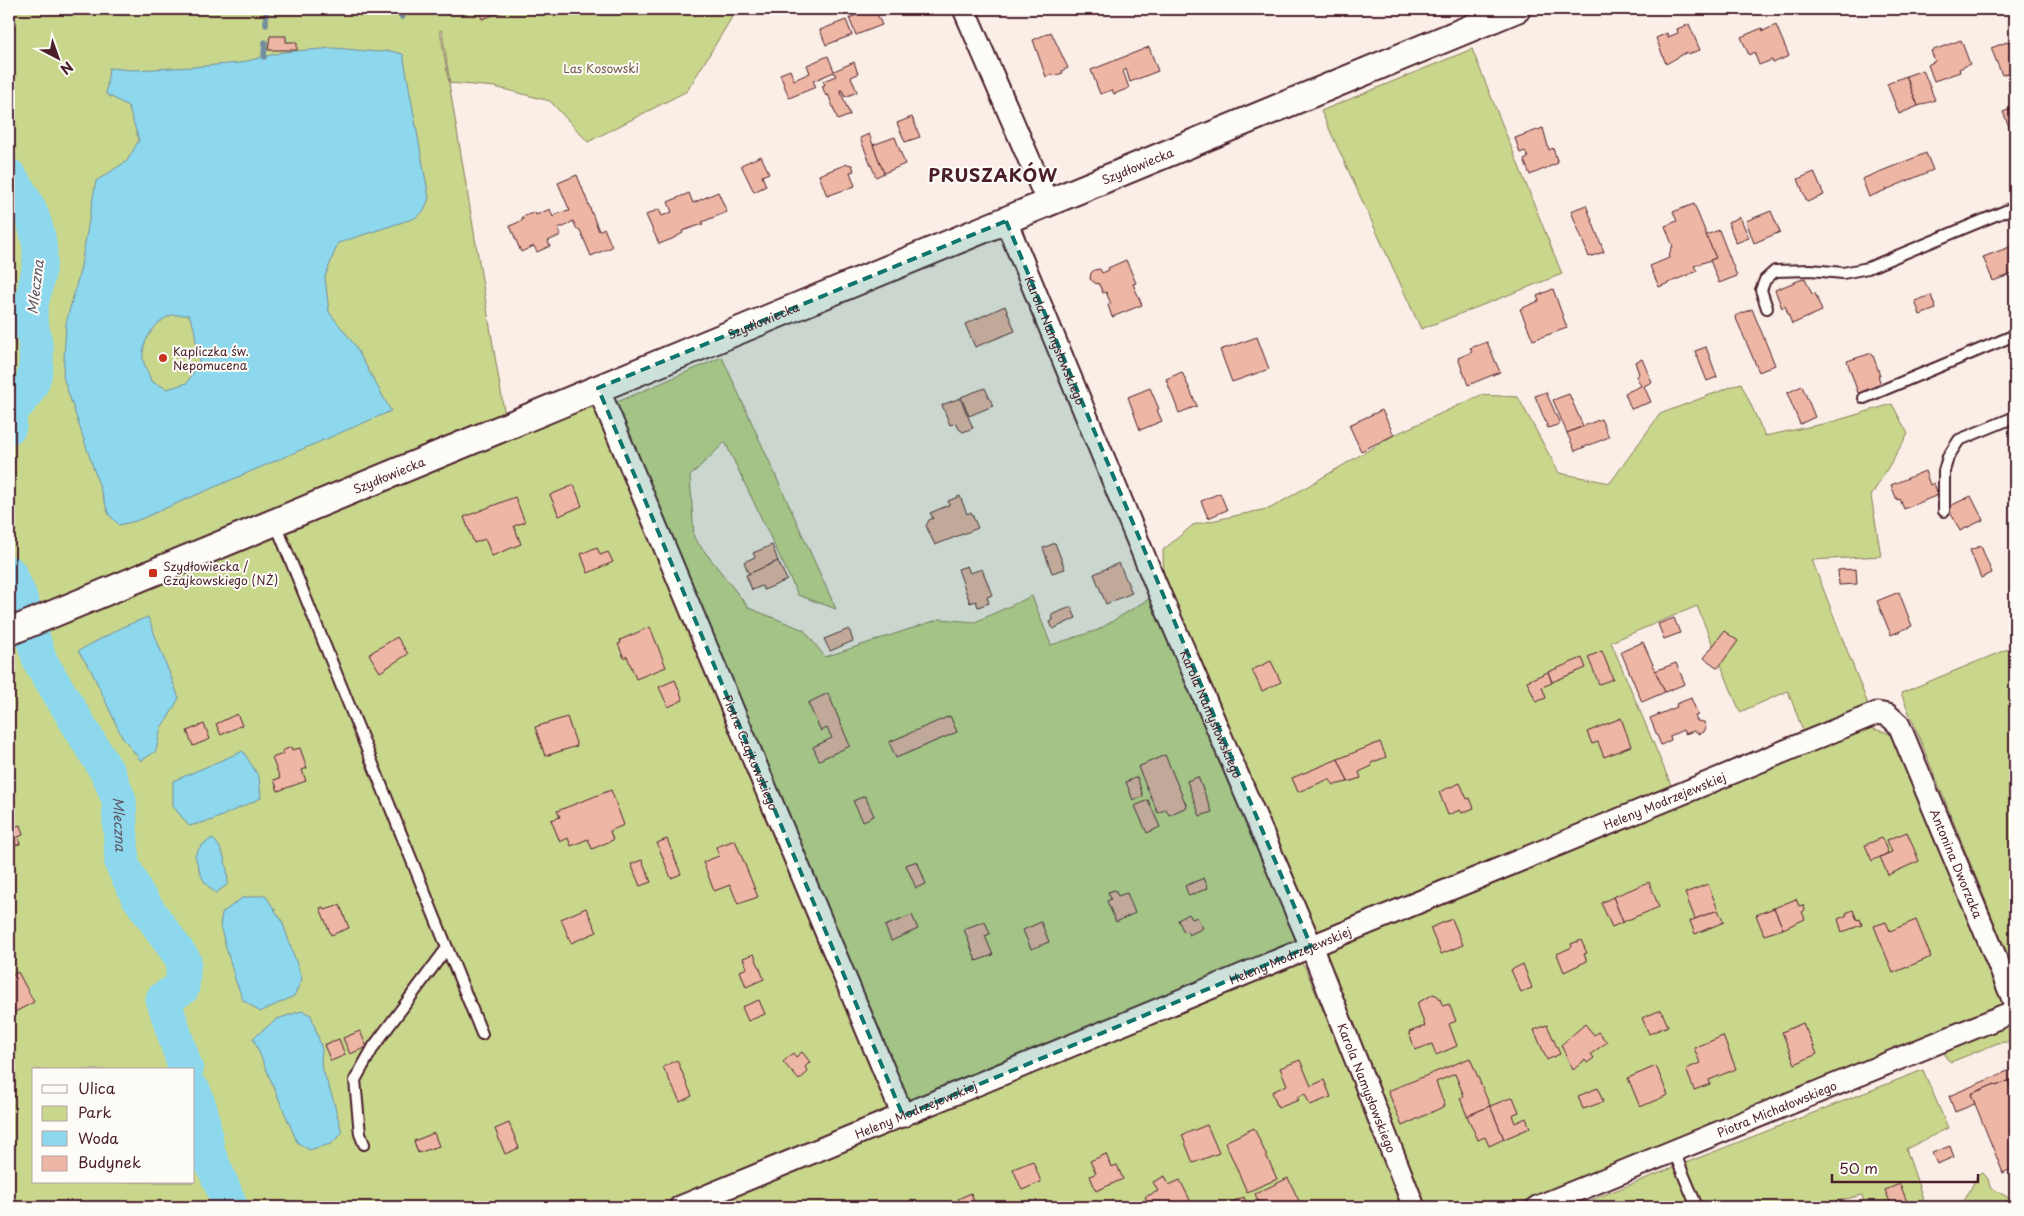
<svg xmlns="http://www.w3.org/2000/svg" width="2024" height="1216" font-family="'Playpen Sans',sans-serif">
	<rect width="100%" height="100%" fill="#faeee6"/>
	<filter id="ink" filterUnits="userSpaceOnUse"><feTurbulence type="fractalNoise" baseFrequency=".02" numOctaves="2"/><feDisplacementMap in="SourceGraphic" scale="10" xChannelSelector="R" yChannelSelector="G"/><feConvolveMatrix kernelMatrix="1 2 1 2 8 2 1 2 1" color-interpolation-filters="sRGB"/></filter>
	<g filter="url(#ink)">
		<g fill="#c8d78c" stroke="#897b5c" fill-rule="evenodd">
			<path d="M9 9H737L687 91 588 142 550 101 495 87 450 83 442 31 440 30 506 422 592 386 892 1113 1297 959 1305 967 1405 1207H9V644L20 636 9 607ZM34 1070H194V1182H34Z"/>
			<path d="M1472 49 1562 274 1421 329 1321 111Z"/>
			<path d="M722 357 836 609 798 595 725 442 690 476 694 538 749 608 804 630 825 657 940 619 975 622 1032 596 1051 645 1098 630 1152 597 1301 942 908 1106 615 403Z"/>
			<path d="M1741 383 1765 436 1832 422 1892 404 1908 434 1871 496 1881 556 1812 560 1869 707 1804 734 1788 691 1740 712 1697 606 1611 642 1671 785 1314 937 1164 588 1163 550 1193 525 1271 508 1394 435 1481 395 1518 397 1559 473 1610 483 1660 414Z"/>
			<path d="M2015 646V973L1901 693Z"/>
			<path d="M1867 727 1892 734 2010 1009 1510 1207H1422L1321 954Z"/>
			<path d="M2015 1019V1041L1998 1043 1951 1062 1947 1059 1943 1049Z"/>
			<path d="M1923 1070 1948 1128 1906 1149 1926 1207H1865L1862 1195 1814 1207H1573Z"/>
			<path d="M1983 1173 1988 1179 1990 1187 2014 1201 2015 1207H1959L1963 1203 1978 1175Z"/>
		</g>
		<g fill="#8dd8ed" stroke="#728e9f" fill-rule="evenodd">
			<path d="M334 48 378 52 390 51 403 54 429 198 424 211 415 218 338 243 325 277 329 312 354 344 391 411 180 502 136 521 119 525 109 515 63 377 66 323 80 271 96 181 127 161 139 140 128 106 106 94 109 68 133 70 193 67 239 63 283 52ZM172 315H189L194 328 199 362 187 383 167 389 151 381C149 374 144 366 143 359 141 340 156 321 172 315Z"/>
			<path d="M148 617 179 698 168 718 161 727 156 751 141 761 122 737 91 670 78 651 125 626Z"/>
			<path d="M243 751 259 777 261 798 213 820 189 826 173 806V781Z"/>
			<path d="M212 838C224 848 228 868 228 884L216 893C201 882 200 873 195 855L201 846Z"/>
			<path d="M265 895 282 921 302 979 294 996 260 1012 243 1000 235 979 220 926 222 913 242 898Z"/>
			<path d="M302 1011 311 1015 322 1049 321 1065 333 1099 342 1133 331 1144 309 1150 297 1142 253 1038 277 1019Z"/>
		</g>
		<g fill="none" stroke-linecap="round" stroke-linejoin="round">
			<g stroke="#728e9f" stroke-width="5.5">
				<path d="M266 9V25"/>
				<path d="M397 9 402 17"/>
				<path d="M264 57 265 42"/>
			</g>
			<g stroke="#8dd8ed" stroke-width="35">
				<path d="M9 176C28 202 44 235 39 268 37 284 30 301 30 317 31 326 34 335 35 343 40 373 32 391 10 411L9 427"/>
				<path id="s1" d="M9 573 19 595 40 661 109 775 119 800 122 864 138 896 184 961 182 988 163 999 186 1070"/>
				<path d="M194 1092 201 1112 208 1153 231 1207"/>
			</g>
		</g>
		<g fill="#eeb6a4" stroke="#4a1f2b">
			<path d="M478 9H504L505 11 482 19Z"/>
			<path d="M872 9H875L882 25 856 35 849 18Z"/>
			<path d="M846 20 852 35 826 45 820 30Z"/>
			<path d="M1689 24 1700 50 1688 54 1687 52 1666 64 1656 38 1667 33 1668 37 1678 33 1677 29Z"/>
			<path d="M1776 25 1789 56 1773 63 1772 60 1759 65 1754 52 1749 55 1741 37 1762 28 1763 31Z"/>
			<path d="M1051 32 1068 68 1062 71 1063 73 1053 76 1052 74 1046 77 1033 40Z"/>
			<path d="M270 36H286V42H297V50H268Z"/>
			<path d="M2015 39V70L2002 75 1991 48Z"/>
			<path d="M1961 40 1970 64 1959 69 1960 72 1934 81 1928 65 1935 61 1931 51Z"/>
			<path d="M1149 47 1158 71 1130 82 1126 69 1123 71 1129 88 1114 94 1112 90 1100 94 1091 70Z"/>
			<path d="M828 56 834 71 854 62 858 74 851 77 857 92 845 97 842 90H840L850 115 838 120 828 94 826 96 822 86 825 85 823 81 836 76 834 72 813 81 816 87 789 98 780 74 790 70 794 80 810 73 807 65Z"/>
			<path d="M1923 70 1935 100 1918 106 1906 76Z"/>
			<path d="M1906 76 1918 106 1899 114 1887 84Z"/>
			<path d="M2015 107V135L2013 136 2003 112Z"/>
			<path d="M912 117 920 137 905 142 897 123Z"/>
			<path d="M1543 128 1549 150 1553 148 1558 163 1530 175 1524 160 1528 158 1525 151 1520 153 1515 138Z"/>
			<path d="M869 134 884 173 876 177 860 138Z"/>
			<path d="M895 137 905 164 884 173 873 145Z"/>
			<path d="M1926 153 1933 170 1869 197 1862 179Z"/>
			<path d="M761 156 769 173 762 176 766 186 754 192 741 165Z"/>
			<path d="M847 164 852 165 854 171 850 172 855 186 827 196 819 175Z"/>
			<path d="M1814 172 1824 195 1807 202 1798 179Z"/>
			<path d="M577 175 599 231 604 228 612 247 591 256 580 230 577 229 573 221 564 227H558L561 235 548 241 550 246 537 252 534 246 521 252 510 226 523 220 522 217 535 212 536 215 550 209 553 217 558 213 570 211 558 183Z"/>
			<path d="M718 192 727 212 702 222 703 224 682 231 683 233 672 239 659 244 646 215 659 209 662 216 672 212 668 202 689 193 693 203Z"/>
			<path d="M1694 204 1716 258 1694 266 1697 271 1659 287 1650 266 1669 258 1671 248 1673 247 1665 226 1677 221 1673 212Z"/>
			<path d="M1586 205 1604 252 1589 257 1571 211Z"/>
			<path d="M1771 211 1780 232 1754 243 1746 221Z"/>
			<path d="M1740 217 1749 238 1736 243 1728 222Z"/>
			<path d="M1719 230 1737 276 1719 283 1710 260 1716 258 1706 235Z"/>
			<path d="M2015 245V273L1993 281 1983 257Z"/>
			<path d="M1126 260 1136 283 1133 284 1142 305 1112 317 1108 305 1111 304 1106 292 1103 293 1099 284 1095 283 1090 279 1091 273 1094 270 1100 269 1102 273 1109 270 1108 268Z"/>
			<path d="M1805 278 1812 294 1815 293 1822 311 1792 324 1785 306 1782 308 1775 290Z"/>
			<path d="M1553 289 1567 328 1533 340 1520 309 1539 301 1537 296Z"/>
			<path d="M1931 295 1936 309 1920 315 1915 301Z"/>
			<path d="M1005 306 1015 331 975 347 965 324Z"/>
			<path d="M1752 309 1775 365 1759 372 1735 316Z"/>
			<path d="M1257 337 1269 369 1232 382 1220 350Z"/>
			<path d="M1487 342 1500 372 1468 385 1458 358 1472 352 1470 348Z"/>
			<path d="M1706 347 1717 377 1707 381 1695 351Z"/>
			<path d="M1872 353 1880 375H1878L1881 385 1858 393 1847 361Z"/>
			<path d="M1642 359 1652 382 1644 386 1651 402 1631 409 1625 393 1641 386 1636 376 1639 374 1635 362Z"/>
			<path d="M1182 372 1197 406 1179 413 1166 379Z"/>
			<path d="M1802 386 1815 417 1800 424 1787 393Z"/>
			<path d="M985 388 993 406 969 416 961 397Z"/>
			<path d="M1150 388 1159 409 1157 410 1162 421 1140 430 1128 397Z"/>
			<path d="M1546 392 1560 424 1548 428 1535 396Z"/>
			<path d="M1569 394 1583 426 1567 433 1553 400Z"/>
			<path d="M960 398 973 428 963 432 959 429 956 423 950 425 942 405Z"/>
			<path d="M1382 410 1394 435 1361 451 1349 425Z"/>
			<path d="M1601 419 1609 437 1575 451 1567 433Z"/>
			<path d="M1925 471 1930 485 1934 483 1938 495 1904 509 1900 499 1897 500 1891 485Z"/>
			<path d="M574 485 582 506 559 516 550 495Z"/>
			<path d="M1220 493 1227 510 1208 518 1201 501Z"/>
			<path d="M960 496 967 514 971 512 978 528 935 545 926 526 929 520 933 518 930 513 949 505 948 501Z"/>
			<path d="M1971 496 1983 520 1960 531 1948 507Z"/>
			<path d="M515 497 525 522 514 526 521 544 492 556 485 539 474 543 464 517Z"/>
			<path d="M1055 543 1065 569 1052 573 1043 548Z"/>
			<path d="M772 545 778 561 749 574 744 562 755 557 753 553Z"/>
			<path d="M1981 546 1992 573 1981 578 1970 550Z"/>
			<path d="M597 547 600 555 608 552 613 562 588 573 581 554Z"/>
			<path d="M778 561 787 580 764 590 762 586 752 590 746 575Z"/>
			<path d="M1119 563 1132 593 1106 604 1094 574Z"/>
			<path d="M967 566 970 573 982 569 992 595 987 597 989 603 978 607 976 601 970 603 958 569Z"/>
			<path d="M1856 569 1857 584 1839 585 1838 570Z"/>
			<path d="M1899 592 1912 626 1891 635 1877 601Z"/>
			<path d="M1071 607 1076 618 1053 629 1050 622 1053 620 1051 615Z"/>
			<path d="M1674 618 1680 633 1664 639 1658 624Z"/>
			<path d="M650 627 666 667 636 679 627 656 624 658 618 644 621 643 620 640Z"/>
			<path d="M849 629 853 641 830 651 824 639Z"/>
			<path d="M1724 631 1738 641 1718 668 1704 658Z"/>
			<path d="M397 637 408 654 380 672 369 654Z"/>
			<path d="M1643 642 1665 692 1642 702 1621 652Z"/>
			<path d="M1602 651 1613 679 1599 684 1588 657Z"/>
			<path d="M1582 658 1586 668 1552 682 1548 672Z"/>
			<path d="M1271 661 1281 682 1262 691 1252 670Z"/>
			<path d="M1676 663 1685 684 1665 692 1655 671Z"/>
			<path d="M1548 672 1552 683 1542 687 1546 698 1536 702 1527 681Z"/>
			<path d="M675 680 683 700 668 707 659 687Z"/>
			<path d="M828 693 850 746 819 760 813 747 832 738 827 728 821 731 808 703Z"/>
			<path d="M1691 698 1698 715 1695 716 1697 721 1704 722 1706 727 1704 732 1699 734 1694 731 1685 734 1683 730 1670 736 1671 740 1661 745 1650 718 1677 707 1676 704Z"/>
			<path d="M237 714 242 725 221 735 216 724Z"/>
			<path d="M950 716 957 732 896 758 889 742Z"/>
			<path d="M567 717 577 746 545 756 535 727Z"/>
			<path d="M1621 718 1631 746 1604 757 1598 742 1592 744 1587 732Z"/>
			<path d="M204 724 210 739 193 746 187 731Z"/>
			<path d="M1380 742 1386 757 1371 763 1372 766 1359 772 1361 778 1348 782 1338 759Z"/>
			<path d="M291 747 292 750 300 748 307 768 302 770 306 781 278 791 274 780 280 778 272 758 283 754 282 751Z"/>
			<path d="M1165 755 1187 807 1169 815 1166 809 1158 813 1138 767Z"/>
			<path d="M1338 759 1348 782 1334 785 1329 779 1298 792 1292 778Z"/>
			<path d="M1137 777 1143 796 1133 800 1126 782Z"/>
			<path d="M1198 777 1212 812 1200 816 1187 781Z"/>
			<path d="M1460 783 1467 799 1470 798 1474 808 1462 813 1460 810 1448 815 1439 792Z"/>
			<path d="M611 790 624 825 610 831 613 840 592 849 588 839 571 846 568 838 560 842 551 820 560 817 557 811Z"/>
			<path d="M865 796 874 816 863 821 853 801Z"/>
			<path d="M1148 800 1160 827 1147 833 1135 806Z"/>
			<path d="M13 822 14 827 20 825 23 835 18 837 20 844 9 847V824Z"/>
			<path d="M1907 832 1919 861 1888 875 1880 857 1892 852 1887 840Z"/>
			<path d="M1882 838 1888 853 1872 861 1865 845Z"/>
			<path d="M667 839 681 874 671 878 657 843Z"/>
			<path d="M735 840 758 897 738 904 730 885 714 891 703 862 719 856 716 847Z"/>
			<path d="M642 860 651 882 640 886 631 864Z"/>
			<path d="M917 861 926 884 916 888 906 865Z"/>
			<path d="M1204 878 1208 888 1189 896 1185 886Z"/>
			<path d="M1649 882 1659 907 1623 922 1613 897Z"/>
			<path d="M1708 884 1718 910 1695 919 1685 893Z"/>
			<path d="M1115 890 1118 896 1127 893 1135 913 1116 922 1107 901 1111 899 1108 892Z"/>
			<path d="M1613 897 1623 922 1612 927 1601 903Z"/>
			<path d="M1796 899 1799 906 1803 905 1805 910 1802 912 1805 919 1783 929 1774 908Z"/>
			<path d="M340 905 349 928 331 935 320 908 323 907 325 910Z"/>
			<path d="M586 908 597 932 571 943 561 919Z"/>
			<path d="M1774 908 1783 929 1764 935 1756 915Z"/>
			<path d="M1718 910 1724 922 1695 934 1690 921Z"/>
			<path d="M1853 910 1857 920 1860 919 1862 925 1842 932 1838 919 1847 915 1846 913Z"/>
			<path d="M1189 914 1192 919 1197 917 1203 928 1189 935 1187 931 1184 932 1178 920Z"/>
			<path d="M912 915 918 929 891 941 885 926Z"/>
			<path d="M1452 919 1463 945 1441 954 1430 928Z"/>
			<path d="M1916 920 1931 957 1893 973 1874 926 1886 922 1890 931Z"/>
			<path d="M985 921 990 934 985 936 993 955 976 961 964 929Z"/>
			<path d="M1041 922 1049 942 1031 949 1023 930Z"/>
			<path d="M1581 940 1587 953 1584 954 1587 961 1564 972 1557 954 1572 947 1571 944Z"/>
			<path d="M754 954 764 979 746 987 740 971 747 968 743 958Z"/>
			<path d="M1523 964 1532 988 1521 992 1511 970Z"/>
			<path d="M18 972 34 1002 13 1013 9 1005V977Z"/>
			<path d="M1434 994 1439 997 1443 1006 1449 1004 1456 1021 1449 1024 1457 1046 1436 1055 1432 1044 1415 1050 1409 1032 1425 1026 1417 1003Z"/>
			<path d="M759 1000 765 1014 748 1021 742 1007Z"/>
			<path d="M1661 1010 1668 1026 1649 1034 1642 1018Z"/>
			<path d="M1803 1023 1817 1054 1795 1064 1782 1032Z"/>
			<path d="M1585 1024 1594 1035 1598 1032 1607 1042 1591 1054 1594 1058 1587 1063 1585 1060 1573 1070 1561 1045Z"/>
			<path d="M1547 1025 1560 1054 1547 1060 1534 1030Z"/>
			<path d="M360 1031 367 1047 350 1054 343 1038Z"/>
			<path d="M1723 1036 1736 1069 1709 1080 1710 1084 1694 1090 1686 1069 1700 1063 1694 1048Z"/>
			<path d="M339 1039 345 1055 331 1061 324 1045Z"/>
			<path d="M802 1052 810 1062 805 1067 808 1072 799 1080 783 1062 793 1053 796 1057Z"/>
			<path d="M1470 1058 1490 1106 1467 1116 1460 1098 1464 1096 1455 1074 1436 1082 1445 1106 1402 1126 1388 1091Z"/>
			<path d="M677 1060 692 1096 680 1102 663 1067Z"/>
			<path d="M1300 1060 1311 1086 1324 1080 1331 1097 1310 1105 1305 1094 1297 1097 1299 1100 1278 1108 1272 1092 1287 1085 1280 1068Z"/>
			<path d="M1656 1066 1668 1095 1640 1107 1628 1078Z"/>
			<path d="M2015 1068V1099L2008 1081 1996 1086 1995 1084 1971 1094 1975 1104 1955 1112 1949 1096Z"/>
			<path d="M2008 1081 2015 1099V1167L2003 1173 1971 1094 1995 1084 1996 1086Z"/>
			<path d="M1598 1088 1603 1102 1583 1109 1578 1096Z"/>
			<path d="M1513 1097 1519 1112 1512 1115 1515 1123 1526 1118 1530 1128 1504 1139 1490 1106Z"/>
			<path d="M1490 1106 1504 1139 1489 1146 1485 1137 1478 1140 1467 1116Z"/>
			<path d="M509 1123 519 1148 505 1154 495 1129Z"/>
			<path d="M1207 1125 1219 1153 1193 1163 1182 1135Z"/>
			<path d="M1254 1128 1277 1179 1247 1192 1225 1142Z"/>
			<path d="M434 1133 439 1146 418 1153 414 1141Z"/>
			<path d="M1950 1146 1954 1157 1937 1164 1932 1153Z"/>
			<path d="M1106 1154 1111 1167 1117 1165 1123 1179 1096 1191 1090 1176 1096 1173 1090 1161Z"/>
			<path d="M1033 1161 1041 1182 1022 1190 1013 1169Z"/>
			<path d="M1165 1176 1169 1185 1180 1180 1191 1202 1180 1207H1150L1145 1197 1158 1191 1153 1182Z"/>
			<path d="M1288 1178 1302 1207H1261L1255 1194Z"/>
			<path d="M1900 1184 1909 1207H1892L1885 1190Z"/>
			<path d="M971 1193 975 1204 961 1207 958 1199Z"/>
			<path d="M1244 1197 1248 1207H1219Z"/>
		</g>
		<g fill="none" stroke-linecap="round" stroke-linejoin="round">
			<defs>
				<g id="service">
					<path d="M1767 308 1761 290 1765 280 1775 271 1811 270 1843 273 1868 268 2015 207"/>
					<path d="M1864 398 2015 335"/>
					<path d="M1944 511V471L1948 457 1959 440 2015 417"/>
					<path d="M275 522 482 1034"/>
					<path d="M364 1144 360 1134 355 1080 374 1046 447 948"/>
					<path d="M1674 1152 1697 1207"/>
				</g>
				<g id="minor">
					<path d="M964 9 1048 203"/>
					<path id="s2" d="M1006 221 1156 585 1311 946 1414 1207"/>
					<path id="s3" d="M598 388 903 1116"/>
					<path id="s4" d="M680 1207 1877 713 1888 715 1899 725 2015 1004"/>
					<path id="s5" d="M1537 1207 2015 1011"/>
				</g>
				<g id="tertiary">
					<path id="s6" d="M9 632 1517 9"/>
				</g>
			</defs>
			<use href="#service" stroke="#4a1f2b" stroke-width="14"/>
			<use href="#minor" stroke="#4a1f2b" stroke-width="25"/>
			<use href="#tertiary" stroke="#4a1f2b" stroke-width="30"/>
			<use href="#service" stroke="#fdfcf7" stroke-width="10"/>
			<use href="#minor" stroke="#fdfcf7" stroke-width="21"/>
			<use href="#tertiary" stroke="#fdfcf7" stroke-width="26"/>
		</g>
	</g>
	<path fill="#0f766e" fill-opacity="0.2" stroke="#0f766e" stroke-width="4" stroke-dasharray="10 6" stroke-linejoin="round" d="M1006 221 1311 946 903 1116 598 388Z"/>
	<g fill="#c8321e" stroke="#fdfcf7" stroke-width="2">
		<circle cx="163" cy="358" r="5"/>
		<rect x="148" y="568" width="10" height="10" rx="2.5"/>
	</g>
	<g text-anchor="middle" dominant-baseline="central" stroke-width="4" stroke-linejoin="round" paint-order="stroke">
		<g font-size="12" fill="#705648" stroke="#fdfcf7">
			<text x="601" y="68">Las Kosowski</text>
		</g>
		<g font-size="12" fill="#4a1f2b" stroke="#fdfcf7">
			<text stroke="none"><textPath href="#s6" startOffset="1221">Szydłowiecka</textPath></text>
			<text stroke="none"><textPath href="#s6" startOffset="816">Szydłowiecka</textPath></text>
			<text stroke="none"><textPath href="#s2" startOffset="129">Karola Namysłowskiego</textPath></text>
			<text stroke="none"><textPath href="#s6" startOffset="411">Szydłowiecka</textPath></text>
			<text stroke="none"><textPath href="#s2" startOffset="534">Karola Namysłowskiego</textPath></text>
			<text stroke="none"><textPath href="#s3" startOffset="395">Piotra Czajkowskiego</textPath></text>
			<text stroke="none"><textPath href="#s4" startOffset="1065">Heleny Modrzejewskiej</textPath></text>
			<text stroke="none"><textPath href="#s4" startOffset="1471">Antonina Dworzaka</textPath></text>
			<text stroke="none"><textPath href="#s4" startOffset="660">Heleny Modrzejewskiej</textPath></text>
			<text stroke="none"><textPath href="#s2" startOffset="939">Karola Namysłowskiego</textPath></text>
			<text stroke="none"><textPath href="#s4" startOffset="255">Heleny Modrzejewskiej</textPath></text>
			<text stroke="none"><textPath href="#s5" startOffset="259">Piotra Michałowskiego</textPath></text>
		</g>
		<g font-size="12" fill="#4a1f2b" stroke="#fdfcf7" text-anchor="start">
			<text x="173" y="351">Kapliczka św.<tspan x="173" dy="14">Nepomucena</tspan></text>
			<text x="163" y="566">Szydłowiecka /<tspan x="163" dy="14">Czajkowskiego (NŻ)</tspan></text>
		</g>
		<g font-size="14" font-style="italic" fill="#5e5665" stroke="#fdfcf7">
			<text transform="translate(35 287) rotate(-83)">Mleczna</text>
			<text stroke="none"><textPath href="#s1" startOffset="278">Mleczna</textPath></text>
		</g>
		<g font-size="18" font-weight="bold" letter-spacing="1" fill="#4a1f2b" stroke="#fdfcf7">
			<text x="993" y="174">PRUSZAKÓW</text>
		</g>
	</g>
	<rect width="2024" height="1216" fill="none" stroke="#fdfcf7" stroke-width="30"/>
	<rect x="15" y="15" width="1994" height="1186" fill="none" stroke="#4a1f2b" stroke-width="2" filter="url(#ink)"/>
	<rect x="32" y="1068" width="162" height="115" fill="#fdfcf7" stroke="#b5a4a5"/>
	<rect x="42" y="1085" width="25" height="8" fill="#fdfcf7" stroke="#b5a4a5"/>
	<text x="78" y="1094" font-size="15" fill="#4a1f2b">Ulica</text>
	<rect x="42" y="1106" width="25" height="15" fill="#c8d78c" stroke="#b5a4a5"/>
	<text x="78" y="1118" font-size="15" fill="#4a1f2b">Park</text>
	<rect x="42" y="1131" width="25" height="15" fill="#8dd8ed" stroke="#b5a4a5"/>
	<text x="78" y="1144" font-size="15" fill="#4a1f2b">Woda</text>
	<rect x="42" y="1156" width="25" height="15" fill="#eeb6a4" stroke="#b5a4a5"/>
	<text x="78" y="1168" font-size="15" fill="#4a1f2b">Budynek</text>
	<g transform="translate(58 58) rotate(139)" stroke="#fdfcf7" stroke-width="4" paint-order="stroke">
	<path d="M0-4L9 19L0 12L-9 19Z" fill="#4a1f2b"/>
	<text y="-8" font-size="14" font-weight="bold" text-anchor="middle" fill="#4a1f2b">N</text>
	</g>
	<path d="M1832 1174v8h146v-8" fill="none" stroke="#4a1f2b" stroke-width="2.5"/>
	<text x="1839" y="1174" font-size="15" fill="#4a1f2b" stroke="#fdfcf7" stroke-width="4" paint-order="stroke">50 m</text>
</svg>
